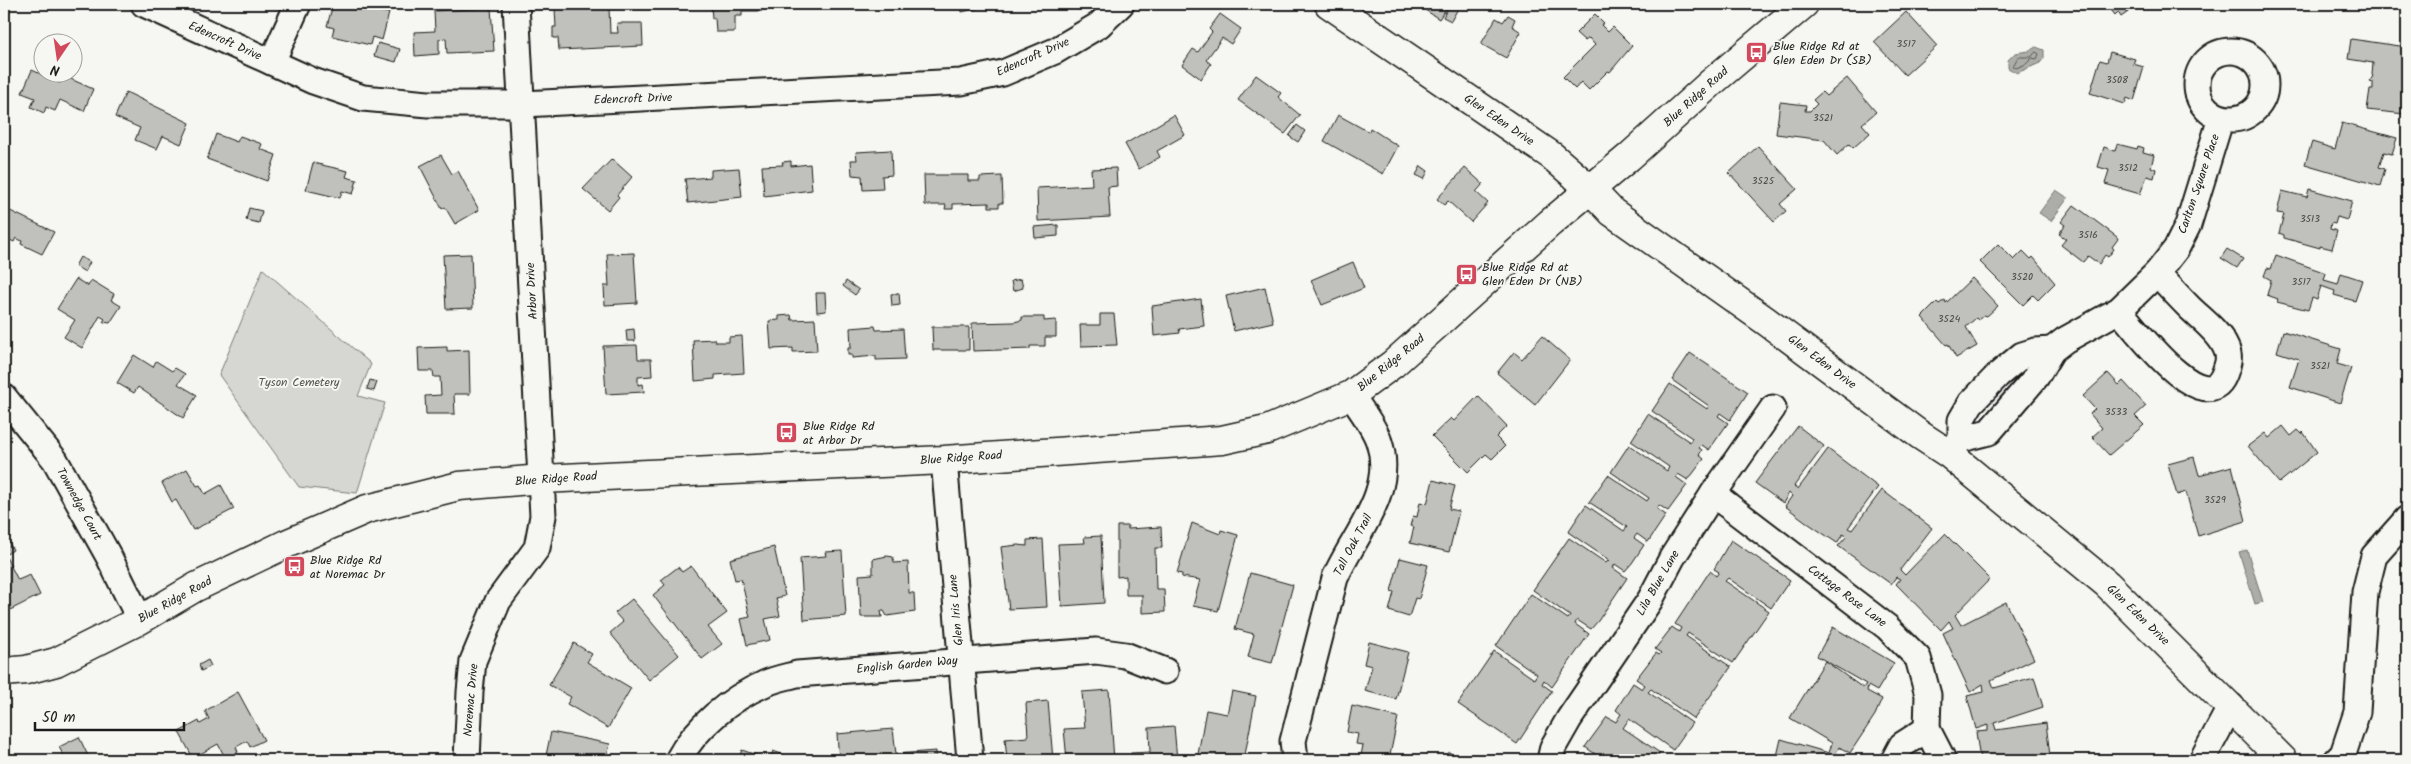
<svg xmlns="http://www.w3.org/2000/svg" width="2411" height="764" font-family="Kalam,sans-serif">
	<rect width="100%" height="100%" fill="#f6f6f2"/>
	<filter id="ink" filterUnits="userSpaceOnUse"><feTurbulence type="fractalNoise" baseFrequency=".02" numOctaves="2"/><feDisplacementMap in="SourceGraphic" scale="10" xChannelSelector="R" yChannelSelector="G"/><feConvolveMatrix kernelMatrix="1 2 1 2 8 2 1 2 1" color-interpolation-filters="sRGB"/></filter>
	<g filter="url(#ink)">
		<path fill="#d6d6d2" stroke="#797977" d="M263 269 371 364 358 396 385 403 357 493 299 487 219 375Z"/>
		<g fill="#acaca9" stroke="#727271">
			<path d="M2036 47 2044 50V58L2040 63 2017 73 2008 68V60L2015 53 2029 51Z"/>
			<path d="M2056 190 2068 198 2051 221 2039 213Z"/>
			<path d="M2247 550 2263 602 2255 604 2239 552Z"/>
		</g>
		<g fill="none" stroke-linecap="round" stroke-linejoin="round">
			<path stroke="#565654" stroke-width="1" d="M2036 52 2039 54 2037 59 2032 58 2026 64 2016 68 2013 66 2018 57H2031Z"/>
		</g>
		<g fill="#c0c0bd" stroke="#1c1c1c">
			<path d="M333 4H380L378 11 389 13 382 40 372 37 370 45 332 36 334 28 327 26Z"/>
			<path d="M711 4H762V11H742V16H735V32H716L715 18 712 19Z"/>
			<path d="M961 4H996L962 12Z"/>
			<path d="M1406 4H1449L1439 19 1419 6 1416 10Z"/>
			<path d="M1450 4 1460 5 1451 21 1443 17Z"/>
			<path d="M2111 4H2133L2135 7 2121 17 2118 12 2115 15 2109 7Z"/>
			<path d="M609 7 610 33H618L617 23H642L643 46 559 50 558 38H553V27H556L555 9Z"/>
			<path d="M491 8 494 51 447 53 446 38 439 39V54L415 56 414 32 435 31 434 11Z"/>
			<path d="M1906 12 1937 46 1905 75 1874 42Z"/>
			<path d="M1220 14 1241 29 1231 44 1222 38 1206 60 1211 64 1201 79 1182 65 1193 49 1198 52 1212 32 1209 29Z"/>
			<path d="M1595 14 1604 23 1601 25 1608 32 1613 27 1632 46 1610 72 1608 71 1589 90 1581 82 1575 89 1563 77 1595 45 1589 38 1585 41 1576 33Z"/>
			<path d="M1508 15 1515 19 1512 26 1521 32 1506 58 1481 44 1496 18 1503 22Z"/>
			<path d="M2351 39 2407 47 2405 114 2367 110 2370 89H2373V82L2370 81 2373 76 2372 75 2373 63 2348 59Z"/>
			<path d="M378 43 400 49 396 62 374 56Z"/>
			<path d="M2110 52 2135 59 2133 64 2144 67 2134 101 2127 98 2125 104 2090 93 2100 60 2107 62Z"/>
			<path d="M32 70 60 83 64 76 93 89 84 111 60 100 55 111 46 107 44 113 31 107 35 98 22 93Z"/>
			<path d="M1256 75 1281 93 1278 97 1300 115 1285 134 1238 100Z"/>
			<path d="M1847 78 1876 112 1862 124 1870 133 1853 148 1849 144 1837 155 1824 140 1776 134 1780 102 1806 105 1805 111H1810L1817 104 1813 100 1822 92 1826 96Z"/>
			<path d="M126 92 190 123 181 144 163 136 157 149 135 140 140 128 115 117Z"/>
			<path d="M1174 115 1185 135 1157 151 1160 157 1139 169 1125 144Z"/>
			<path d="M1338 115 1369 132 1370 128 1398 146 1383 174 1324 141Z"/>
			<path d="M2342 123 2397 138 2392 154 2384 152 2379 167 2385 169 2380 186 2305 164 2312 142 2335 149Z"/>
			<path d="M1297 125 1305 131 1298 142 1289 136Z"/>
			<path d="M216 134 237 142 240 136 262 144 260 149 276 155 267 181 207 159Z"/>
			<path d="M2117 144 2137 149 2138 146 2144 148 2143 152 2154 155 2151 167 2156 169 2154 178 2147 176 2140 194 2105 184 2109 170 2098 167 2104 147 2115 151Z"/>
			<path d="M1758 146 1797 189 1780 204 1786 211 1774 222 1729 173Z"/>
			<path d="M891 150 892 175 882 176 883 189 863 190 862 176 852 175 851 160H857L856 152Z"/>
			<path d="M441 155 452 174 458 171 479 210 455 224 445 207 442 209 420 166Z"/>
			<path d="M612 159 632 177 617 195 619 197 608 210 583 189Z"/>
			<path d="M791 161V166L810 164 812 190 764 196 762 166 783 165 782 162Z"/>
			<path d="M313 163 348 171 346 177 357 180 353 194 342 191 340 198 306 190Z"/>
			<path d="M1421 166 1428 171 1424 179 1416 175Z"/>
			<path d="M739 168 742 197 688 203 685 179 711 177V170Z"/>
			<path d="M1116 168 1117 186 1108 187 1110 217 1038 221 1037 188 1092 185 1091 169Z"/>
			<path d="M1465 168 1483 184 1476 192 1488 203 1471 222 1448 201 1444 205 1437 199Z"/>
			<path d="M924 175H968V181H980V177L1002 176 1003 203H999V207H989V203L953 204V209H945L946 205H925Z"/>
			<path d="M2309 189 2352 201 2347 220 2337 217 2335 224 2331 223 2330 229 2337 231 2332 249 2320 246V248L2284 238V235L2279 233 2284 214 2277 213 2282 191 2307 197Z"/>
			<path d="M2074 205 2117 237 2118 239 2112 247 2114 249 2108 257 2105 255 2099 264 2088 256 2083 262 2061 245 2066 239 2059 234 2065 225 2061 222Z"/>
			<path d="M4 208 54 232 42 254 21 244 22 241 16 238 14 242 4 237Z"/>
			<path d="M249 208 262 211 259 223 246 220Z"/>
			<path d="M1058 225V236L1035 238 1034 227Z"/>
			<path d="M1998 244 2014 260 2023 251 2031 259 2033 257 2055 283 2038 300 2033 295 2023 305 1980 262Z"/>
			<path d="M2227 249 2243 259 2237 268 2221 258Z"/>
			<path d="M634 253 637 303 605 305 604 286H609L607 254Z"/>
			<path d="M471 254 473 308 446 309 443 255Z"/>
			<path d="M2276 255 2326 273 2324 280 2338 284 2341 273 2362 280 2355 301 2334 295 2335 291 2321 286 2317 300 2312 298 2308 310 2277 302 2278 299 2267 295 2271 280 2264 276 2267 268 2271 269Z"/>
			<path d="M80 257 90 262 85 272 75 266Z"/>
			<path d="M1353 262 1364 288 1322 305 1311 280Z"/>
			<path d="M1972 278 1998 306 1987 316 1984 315 1978 320 1976 318 1966 327 1977 346 1956 358 1948 344 1946 345 1922 317 1937 302 1939 304 1945 300 1946 303Z"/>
			<path d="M76 279 88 286 91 280 114 294 111 300 121 306 110 323 103 322 105 319 100 316 82 348 64 337 75 320 57 309Z"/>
			<path d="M1021 279 1023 288 1013 291 1011 281Z"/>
			<path d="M846 281 859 290 855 295 843 286Z"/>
			<path d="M1265 287 1273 322 1234 331 1226 296Z"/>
			<path d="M816 293H825L826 311 817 312Z"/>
			<path d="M899 293 900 305 892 306 891 294Z"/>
			<path d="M1201 299 1204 326 1179 329 1180 333 1154 336 1152 306Z"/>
			<path d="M1100 314H1114L1117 345 1081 346 1080 325H1100Z"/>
			<path d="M791 315 792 320 815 319 817 351 793 352V348L771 349 769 321 779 320V316Z"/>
			<path d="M1022 317H1044V321L1056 320V337H1045V346H1030V349L973 351 972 323 1014 322 1022 320Z"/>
			<path d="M875 326 876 330 903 329 905 359 876 360V356L852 358V355H848V348H851L850 328Z"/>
			<path d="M932 327H969V350H933Z"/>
			<path d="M634 329 635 341H627L626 330Z"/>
			<path d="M2283 331 2341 349 2337 364 2351 368 2340 403 2290 387 2299 359 2277 352Z"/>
			<path d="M742 336 744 373 715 375V379L695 381 693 340 715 339 716 342H729V337Z"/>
			<path d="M1542 336 1570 360 1535 405 1497 373 1514 352 1522 359Z"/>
			<path d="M637 345 638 359H651L652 376 638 377V385L643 384 644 392 606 394 603 346Z"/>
			<path d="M447 347V351L469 350 470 394H454L455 414H426L425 396 441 395 440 377H434L433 371H419L418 348Z"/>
			<path d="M1690 353 1748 392 1730 420 1720 413 1718 416 1728 423 1709 450 1702 445 1699 448 1702 450 1699 455 1704 459 1688 480 1678 474 1676 477 1687 485 1668 511 1659 505 1657 509 1666 515 1648 542 1637 534 1634 538 1644 545 1632 563 1625 571 1615 564 1613 568 1627 578 1598 621 1591 629 1577 620 1575 624 1589 634 1552 687 1544 680 1542 684 1552 691 1517 744 1458 704 1494 651 1534 679 1537 674 1496 646 1531 594 1568 619 1570 616 1533 590 1569 538 1606 563 1609 560 1568 532 1586 505 1624 531 1627 527 1589 502 1608 475 1647 501 1649 498 1611 472 1629 445 1667 471 1669 467 1631 441 1648 414 1690 442 1692 438 1652 411 1670 384 1707 409 1709 406 1672 380Z"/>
			<path d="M134 355 153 367 156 361 172 371 175 368 185 374 178 384 197 395 183 418 138 387 134 393 117 383Z"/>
			<path d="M2108 373 2119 385 2123 381 2146 406 2135 416 2144 425 2109 455 2092 437 2102 428 2090 414 2095 409 2083 396Z"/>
			<path d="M370 380 377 382 374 391 367 389Z"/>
			<path d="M1478 396 1507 426 1496 437 1505 446 1492 459 1486 454 1468 472 1432 436 1451 418 1454 421Z"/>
			<path d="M1798 426 1824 446 1794 486 1798 489 1828 449 1878 487 1848 528 1852 530 1882 490 1932 528 1900 570 1905 575 1945 534 1990 579 1955 615 1961 625 2006 602 2034 659 1991 680 1994 688 2034 677 2043 707 1994 723 1996 730 2046 723 2050 756 2017 760H1980L1976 732 1988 731V725L1976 729 1967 696 1984 692 1983 684 1970 692 1943 633 1953 628 1949 621 1941 630 1896 584 1900 579 1896 577 1891 584 1838 546 1847 536 1843 534 1837 543 1809 524 1785 506 1792 496 1789 493 1783 503 1755 483Z"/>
			<path d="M2283 426 2291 436 2298 430 2302 434 2303 432 2317 452 2279 483 2248 446 2265 433 2269 438Z"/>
			<path d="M2194 457 2199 475 2232 466 2246 521 2198 536 2186 492 2177 495 2168 464Z"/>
			<path d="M187 469 197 486 200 485 205 494 221 485 234 509 193 530 176 500 172 502 162 483Z"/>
			<path d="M1433 480 1455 486 1449 509 1459 511 1449 552 1410 543 1414 527 1410 526 1413 516 1417 517 1420 502 1427 504Z"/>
			<path d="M1192 523 1220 534 1221 530 1238 535 1218 611 1193 606 1200 580 1182 577V574L1177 573Z"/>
			<path d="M1117 526H1128V529L1161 527 1162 548H1155L1156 589H1164L1165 612 1142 613V595H1126V576L1117 577Z"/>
			<path d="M4 532 13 550 5 555 18 580 30 575 40 595 4 613Z"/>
			<path d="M1101 536 1104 603 1062 606 1058 544 1085 543 1084 537Z"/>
			<path d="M1043 539 1047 607 1009 609 1001 547 1018 545 1027 546V540Z"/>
			<path d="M1731 540 1790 580 1771 608 1728 578 1725 581 1769 611 1733 663 1688 633 1686 636 1731 667 1694 719 1651 689 1648 692 1692 723 1673 750 1629 719 1623 728 1660 753 1655 760H1604L1585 747 1607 717 1616 722 1621 714 1616 710 1633 683 1642 689 1645 685 1636 679 1656 653 1659 655 1661 653 1655 649 1672 627 1679 632 1681 628 1675 624 1710 571 1716 576 1719 572 1714 569Z"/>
			<path d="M774 547 785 596 776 598 780 616 765 619 770 640 747 645 741 619 750 617 741 579 735 580 730 559Z"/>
			<path d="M842 551 846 616 804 620 800 558 826 556 825 552Z"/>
			<path d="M887 556 893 557 894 563 908 562 909 593H914L915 612 887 616 884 611H881L882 617H861L859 575 873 574V559Z"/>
			<path d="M1400 558 1428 565 1419 599 1415 598 1409 617 1389 611 1394 592 1391 591Z"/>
			<path d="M691 566 727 613 708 627 722 644 702 659 653 595 665 585 661 580 678 567 682 572Z"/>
			<path d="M1250 573 1293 585 1272 663 1248 657 1254 634 1235 629Z"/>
			<path d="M632 599 679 655 649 680 610 633 623 622 615 613Z"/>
			<path d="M1833 627 1894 663 1877 691 1868 686 1867 691 1882 699 1875 715 1850 753 1839 747 1835 755 1848 758 1847 760H1776L1781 739 1829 753 1832 743 1790 718 1825 661 1863 688 1866 684 1817 656Z"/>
			<path d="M1369 642 1408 652 1396 699 1365 691 1372 666 1364 664Z"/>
			<path d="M574 643 592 654 587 662 631 688 608 728 567 704 571 697 549 685Z"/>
			<path d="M208 660 211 666 201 671 199 665Z"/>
			<path d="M1109 690 1114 760H1067L1064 729 1085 728 1082 692Z"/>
			<path d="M1232 691 1256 696 1244 760H1197L1206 710 1227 714Z"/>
			<path d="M238 692 264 740 250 747 247 741 236 747 238 752 226 759 218 744 193 758 179 732 199 721 200 724 209 719 205 711Z"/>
			<path d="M1048 701 1053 760H1007L1005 739 1028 737 1026 703Z"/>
			<path d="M1352 706 1398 717 1389 760H1370V758L1361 756 1363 745 1356 744 1358 734 1347 732Z"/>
			<path d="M1174 726 1177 760H1131V753L1150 752 1149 728Z"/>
			<path d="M893 729 896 754 936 751V760H839L837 734Z"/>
			<path d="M551 732 610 744 606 760H545Z"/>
			<path d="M79 737 90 760H66L59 747Z"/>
			<path d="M742 750 770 760 773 751 798 760H738Z"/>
			<path d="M1449 752 1453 755 1479 760H1447Z"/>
		</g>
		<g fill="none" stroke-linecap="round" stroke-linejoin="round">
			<defs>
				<g id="minor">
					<path d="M144 4 313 81 363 98 428 104H523L961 82 1003 73 1055 51 1099 25 1121 4"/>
					<circle cx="2231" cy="85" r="34"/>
					<path d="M272 62 298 4"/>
					<path d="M2119 310C2133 326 2204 422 2224 375 2228 364 2231 357 2225 346 2218 331 2201 319 2189 307 2178 296 2168 285 2157 273"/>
					<path d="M4 397 55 460 109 557 140 620"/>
					<path d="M1961 439 1989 432 2036 377 2052 350 2065 340 2119 310 2157 273 2176 249 2188 225 2221 118"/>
					<path d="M1951 451 1961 439V420L1971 403 1998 375 2022 355 2035 351 2052 350"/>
					<path d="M944 460 970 760"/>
					<path d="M1713 494 1887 627 1918 658 1928 695 1927 729"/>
					<path d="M467 760 470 692 473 661 498 601 537 548 543 516 516 4"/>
					<path d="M678 760C695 728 731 698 764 684 774 679 786 677 797 674L1096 651 1125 655 1165 671"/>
					<path d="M1295 760 1293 741 1335 578C1353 536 1396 492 1379 442 1374 426 1360 409 1351 395"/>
					<path d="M1550 760 1553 747 1569 719 1650 600 1672 558 1713 494 1773 408"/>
					<path d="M1894 760 1902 745 1927 729 1943 760"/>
					<path d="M2202 760 2231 706"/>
					<path d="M2337 760 2343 754 2357 712 2365 592 2374 556 2407 519"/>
				</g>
				<g id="major">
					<path d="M1329 4 1552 156 1590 189 1612 212 1766 321 1920 435 1949 454 2107 584 2283 760"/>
					<path d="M4 672 26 670 56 662 140 620 196 587 286 544 367 509 459 486 542 479 944 460 1222 440 1267 430 1351 395 1393 364 1550 223 1629 157 1712 82 1804 4"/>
				</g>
			</defs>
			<use href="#minor" stroke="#1c1c1c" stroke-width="29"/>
			<use href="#major" stroke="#1c1c1c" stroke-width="31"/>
			<use href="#minor" stroke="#f6f6f2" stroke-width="25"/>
			<use href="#major" stroke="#f6f6f2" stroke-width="28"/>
		</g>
	</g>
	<defs>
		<symbol id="bus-square" viewBox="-11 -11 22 22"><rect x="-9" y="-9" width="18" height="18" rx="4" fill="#d1495b" stroke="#f6f6f2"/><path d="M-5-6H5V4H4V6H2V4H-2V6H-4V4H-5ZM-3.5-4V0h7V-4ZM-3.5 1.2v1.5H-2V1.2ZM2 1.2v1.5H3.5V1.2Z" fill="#fff"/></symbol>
	</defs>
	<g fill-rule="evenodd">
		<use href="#bus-square" x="1744" y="40" width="25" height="25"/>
		<use href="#bus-square" x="1454" y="262" width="25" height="25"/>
		<use href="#bus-square" x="774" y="420" width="25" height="25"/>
		<use href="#bus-square" x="282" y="554" width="25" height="25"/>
	</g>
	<g text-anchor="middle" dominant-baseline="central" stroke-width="4" stroke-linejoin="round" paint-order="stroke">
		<g font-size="10" fill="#454544">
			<text x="1906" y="44">3517</text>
			<text x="2117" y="80">3508</text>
			<text x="1823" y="118">3521</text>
			<text x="2128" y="168">3512</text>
			<text x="1763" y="181">3525</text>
			<text x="2310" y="219">3513</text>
			<text x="2088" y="235">3516</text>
			<text x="2022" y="277">3520</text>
			<text x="2301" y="282">3517</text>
			<text x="1949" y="319">3524</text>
			<text x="2320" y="366">3521</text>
			<text x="2116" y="412">3533</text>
			<text x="2215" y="500">3529</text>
		</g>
		<g font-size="12" fill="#1c1c1c" stroke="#f6f6f2">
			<text transform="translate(225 41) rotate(24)">Edencroft Drive</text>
			<text transform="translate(1033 57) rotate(-24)">Edencroft Drive</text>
			<text transform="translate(1696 97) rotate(-42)">Blue Ridge Road</text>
			<text transform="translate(633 99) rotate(-2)">Edencroft Drive</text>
			<text transform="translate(1499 120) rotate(34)">Glen Eden Drive</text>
			<text transform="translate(2199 184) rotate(-71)">Carlton Square Place</text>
			<text transform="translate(532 291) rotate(-93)">Arbor Drive</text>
			<text transform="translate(1822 362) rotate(37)">Glen Eden Drive</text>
			<text transform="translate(1391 363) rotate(-39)">Blue Ridge Road</text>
			<text transform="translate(961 458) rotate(-4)">Blue Ridge Road</text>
			<text transform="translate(556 479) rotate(-4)">Blue Ridge Road</text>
			<text transform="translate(79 504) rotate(61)">Townedge Court</text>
			<text transform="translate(1353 545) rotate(-62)">Tall Oak Trail</text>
			<text transform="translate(1658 583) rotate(-60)">Lila Blue Lane</text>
			<text transform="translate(1847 596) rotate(37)">Cottage Rose Lane</text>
			<text transform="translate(175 600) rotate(-29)">Blue Ridge Road</text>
			<text transform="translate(956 610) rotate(-95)">Glen Iris Lane</text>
			<text transform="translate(2138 615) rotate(44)">Glen Eden Drive</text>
			<text transform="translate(907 665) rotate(-5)">English Garden Way</text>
			<text transform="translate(471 700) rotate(-85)">Noremac Drive</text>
		</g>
		<g font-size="12" fill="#1c1c1c" stroke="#f6f6f2" text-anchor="start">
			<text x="1773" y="46">Blue Ridge Rd at<tspan x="1773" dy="14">Glen Eden Dr (SB)</tspan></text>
			<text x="1482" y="267">Blue Ridge Rd at<tspan x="1482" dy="14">Glen Eden Dr (NB)</tspan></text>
			<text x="803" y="426">Blue Ridge Rd<tspan x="803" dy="14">at Arbor Dr</tspan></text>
			<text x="310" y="560">Blue Ridge Rd<tspan x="310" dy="14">at Noremac Dr</tspan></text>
		</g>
		<g font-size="12" fill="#545453" stroke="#f6f6f2">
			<text x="299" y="382">Tyson Cemetery</text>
		</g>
	</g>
	<rect width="2411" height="764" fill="none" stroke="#f6f6f2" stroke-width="20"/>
	<rect x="10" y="10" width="2391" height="744" fill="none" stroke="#1c1c1c" stroke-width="2" filter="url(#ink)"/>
	<g transform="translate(58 58) rotate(193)"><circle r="24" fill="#f6f6f2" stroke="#9f9f9c"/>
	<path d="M0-4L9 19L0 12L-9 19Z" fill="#d1495b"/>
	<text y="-8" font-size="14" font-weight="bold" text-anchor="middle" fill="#1c1c1c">N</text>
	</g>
	<path d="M35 722v8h149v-8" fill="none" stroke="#1c1c1c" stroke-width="2.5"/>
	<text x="42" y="722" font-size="15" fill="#1c1c1c" stroke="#f6f6f2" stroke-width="4" paint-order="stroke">50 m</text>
</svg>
